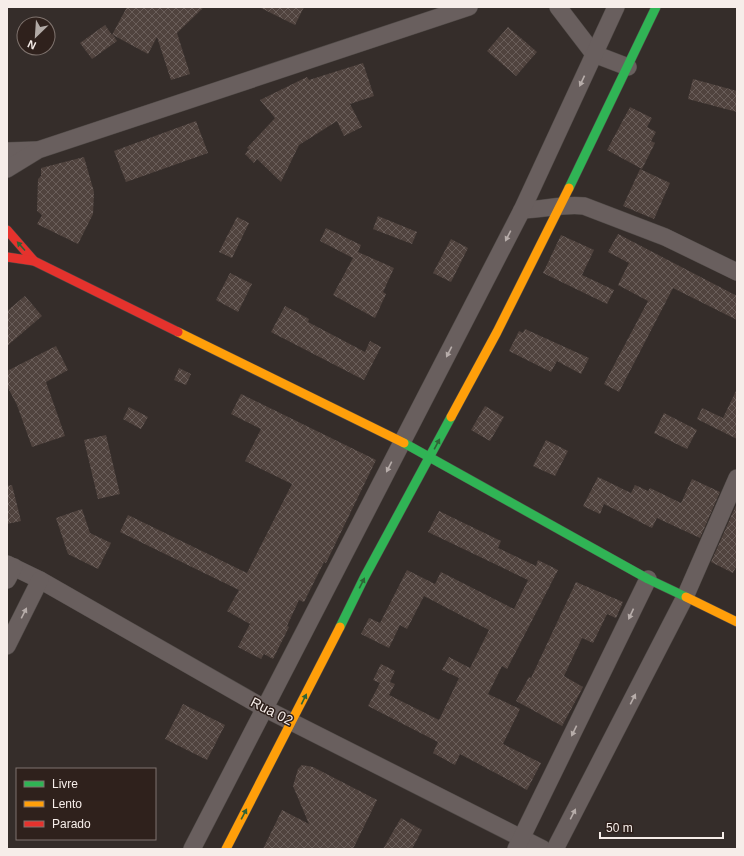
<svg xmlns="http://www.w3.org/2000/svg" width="744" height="856" font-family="Arial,sans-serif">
	<defs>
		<pattern id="building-cross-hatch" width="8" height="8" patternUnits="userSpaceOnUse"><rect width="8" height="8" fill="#50433e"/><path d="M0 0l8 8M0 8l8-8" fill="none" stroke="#6a5e5a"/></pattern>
	</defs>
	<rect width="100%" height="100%" fill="#352d2a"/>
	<g fill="url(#building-cross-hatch)">
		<path d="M127 7H204L177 33 190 74 171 80 157 37 148 54 113 35 117 41 92 59 80 43 105 25 112 35Z"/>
		<path d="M259 7H304L295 25Z"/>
		<path d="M508 27 537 52 516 76 487 51Z"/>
		<path d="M363 63 374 96 350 104 362 127 344 136 337 121 299 145 281 182 257 159 254 163 245 154 249 149 247 148 275 118 260 100 307 77 309 80Z"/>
		<path d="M693 79 737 91V112L688 99Z"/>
		<path d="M630 107 652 118 647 127 656 132 651 141 655 143 642 169 607 150Z"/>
		<path d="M196 121 208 153 126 182 114 151Z"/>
		<path d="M84 157 94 192 93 214 78 244 37 224 42 215 37 211 38 179 41 176V168Z"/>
		<path d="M640 169 670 183 654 219 623 206Z"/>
		<path d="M378 216 417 232 412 244 373 229Z"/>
		<path d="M237 217 249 223 232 258 219 252Z"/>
		<path d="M326 228 361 245 358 252 394 268 383 292 386 294 375 318 333 295 353 258 320 241Z"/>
		<path d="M618 234 737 296V320L673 288 619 392 604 384 648 301 618 285 629 263 608 252Z"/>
		<path d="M561 235 594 250 582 275 614 290 607 304 543 273Z"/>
		<path d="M451 239 468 248 451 282 433 273Z"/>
		<path d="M230 273 252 284 238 312 216 300Z"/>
		<path d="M25 296 42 316 7 346V311Z"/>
		<path d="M285 306 309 319 308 322 365 352 370 341 381 347 364 380 271 332Z"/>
		<path d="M525 329 589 358 581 374 557 361 551 372 509 351 519 331 523 333Z"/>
		<path d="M56 346 68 370 46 382 65 436 32 447 17 405 7 386V371Z"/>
		<path d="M179 368 191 374 186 385 174 380Z"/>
		<path d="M737 389V439L697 419 702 408 723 418Z"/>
		<path d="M241 394 376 460 326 563 324 562 304 602 299 600 287 626 289 627 273 659 264 654 261 659 238 647 250 624 227 611 239 590 120 532 128 515 247 573 292 484 245 461 261 429 231 414Z"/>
		<path d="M485 406 504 417 490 441 471 430Z"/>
		<path d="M129 407 148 417 141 429 123 419Z"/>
		<path d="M664 413 697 430 687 449 654 433Z"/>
		<path d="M106 435 120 494 98 499 84 440Z"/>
		<path d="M546 440 568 451 555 476 533 466Z"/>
		<path d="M598 477 631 493 635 485 648 491 650 488 681 503 692 479 720 492 700 538 657 518 652 528 604 504 600 514 583 506Z"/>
		<path d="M12 485 21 521 7 524V486Z"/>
		<path d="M737 503V565L733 573 711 562Z"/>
		<path d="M82 509 90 533 111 543 98 569 68 554 56 518Z"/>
		<path d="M439 511 501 541 498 548 536 566 538 560 558 570 507 669 502 666 488 694 520 709 503 744 541 763 527 790 460 754 455 765 433 753 438 742 368 706 380 683 373 680 381 664 395 671 390 682 395 684 389 695 439 720 459 678 442 670 449 657 470 668 489 630 424 596 407 629 400 625 389 648 361 634 369 618 380 623 407 570 435 584 441 572 514 609 528 580 428 532Z"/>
		<path d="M576 582 623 602 616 618 607 614 593 643 582 638 564 676 583 687 562 726 516 701 529 677 531 678Z"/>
		<path d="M183 704 225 725 207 760 165 739Z"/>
		<path d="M302 765 313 767 377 800 353 849H263L282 810 309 824 293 786 298 769Z"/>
		<path d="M401 818 422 830 412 849H383Z"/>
	</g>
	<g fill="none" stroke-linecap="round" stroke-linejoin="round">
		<defs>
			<g id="street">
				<path d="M558 7 594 54 628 67"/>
				<path d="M7 151 36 150"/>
				<path d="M7 169 38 150 469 7"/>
				<path d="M522 210C543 210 564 203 584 206L665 237 737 272"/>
				<path d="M7 564 40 580 264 708 543 849"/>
				<path d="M7 580 14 567"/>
				<path d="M7 646 40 580"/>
				<path d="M192 849 522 210 616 7"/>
				<path d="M516 849 648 579"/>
				<path d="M555 849 685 597 737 478"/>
			</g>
			<g id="fast">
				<path d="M569 188 656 7"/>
				<path d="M404 443 648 579 686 597"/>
				<path d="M340 627 364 578 451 417"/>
			</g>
			<g id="slow">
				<path d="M178 332 404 443"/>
				<path d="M451 417 497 332 569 188"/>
				<path d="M686 597 737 622"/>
				<path d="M226 849 340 627"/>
			</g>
			<g id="jam">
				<path d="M7 230 34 261"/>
				<path d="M7 257 34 261 178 332"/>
			</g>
		</defs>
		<use href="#street" stroke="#4f4946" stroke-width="18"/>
		<use href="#fast" stroke="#4f4946" stroke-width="10"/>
		<use href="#slow" stroke="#4f4946" stroke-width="10"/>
		<use href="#jam" stroke="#4f4946" stroke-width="10"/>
		<use href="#street" stroke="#695f5e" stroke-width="17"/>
		<use href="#fast" stroke="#30b455" stroke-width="9"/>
		<use href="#slow" stroke="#ff9f0a" stroke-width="9"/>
		<use href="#jam" stroke="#e5322d" stroke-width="9"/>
	</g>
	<defs><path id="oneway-solid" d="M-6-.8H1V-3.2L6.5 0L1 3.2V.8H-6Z"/></defs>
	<g fill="#b7adaa">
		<use href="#oneway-solid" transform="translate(582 81) rotate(115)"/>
		<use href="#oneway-solid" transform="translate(508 236) rotate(117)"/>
		<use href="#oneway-solid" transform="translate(449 352) rotate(117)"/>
		<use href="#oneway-solid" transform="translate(389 467) rotate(117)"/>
		<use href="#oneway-solid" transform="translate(24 613) rotate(-63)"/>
		<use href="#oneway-solid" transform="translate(631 614) rotate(115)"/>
		<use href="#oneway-solid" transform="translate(633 699) rotate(-63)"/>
		<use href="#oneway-solid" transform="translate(574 731) rotate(116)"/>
		<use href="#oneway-solid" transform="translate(573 814) rotate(-63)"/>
	</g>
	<g fill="#2f6336">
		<use href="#oneway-solid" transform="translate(21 246) rotate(-132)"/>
		<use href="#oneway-solid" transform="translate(437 444) rotate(-62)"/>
		<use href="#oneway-solid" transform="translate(362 583) rotate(-63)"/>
		<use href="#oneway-solid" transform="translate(304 699) rotate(-64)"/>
		<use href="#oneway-solid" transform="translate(244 814) rotate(-62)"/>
	</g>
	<g text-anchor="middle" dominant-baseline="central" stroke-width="3" stroke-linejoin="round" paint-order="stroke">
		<g font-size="14" fill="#f6ede9" stroke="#2f211c">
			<text transform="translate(272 711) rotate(27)">Rua 02</text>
		</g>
	</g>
	<rect width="744" height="856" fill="none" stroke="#f6ede9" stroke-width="16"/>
	<rect x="16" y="768" width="140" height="72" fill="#2f211c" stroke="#7f736e"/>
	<rect x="24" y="781" width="20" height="6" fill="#30b455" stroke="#7f736e"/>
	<text x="52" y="788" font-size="12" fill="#f6ede9">Livre</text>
	<rect x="24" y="801" width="20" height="6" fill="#ff9f0a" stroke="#7f736e"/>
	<text x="52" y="808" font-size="12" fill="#f6ede9">Lento</text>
	<rect x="24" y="821" width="20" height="6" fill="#e5322d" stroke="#7f736e"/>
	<text x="52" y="828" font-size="12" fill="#f6ede9">Parado</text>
	<g transform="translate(36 36) rotate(205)"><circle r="19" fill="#2f211c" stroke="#7f736e"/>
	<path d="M0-3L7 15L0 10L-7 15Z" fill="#b2aaa6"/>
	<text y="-6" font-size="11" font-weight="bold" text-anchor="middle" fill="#f6ede9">N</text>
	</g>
	<path d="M600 832v6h123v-6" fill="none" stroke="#f6ede9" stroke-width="2"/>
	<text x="606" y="832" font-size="12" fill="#f6ede9" stroke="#2f211c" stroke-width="3" paint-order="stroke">50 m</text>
</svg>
